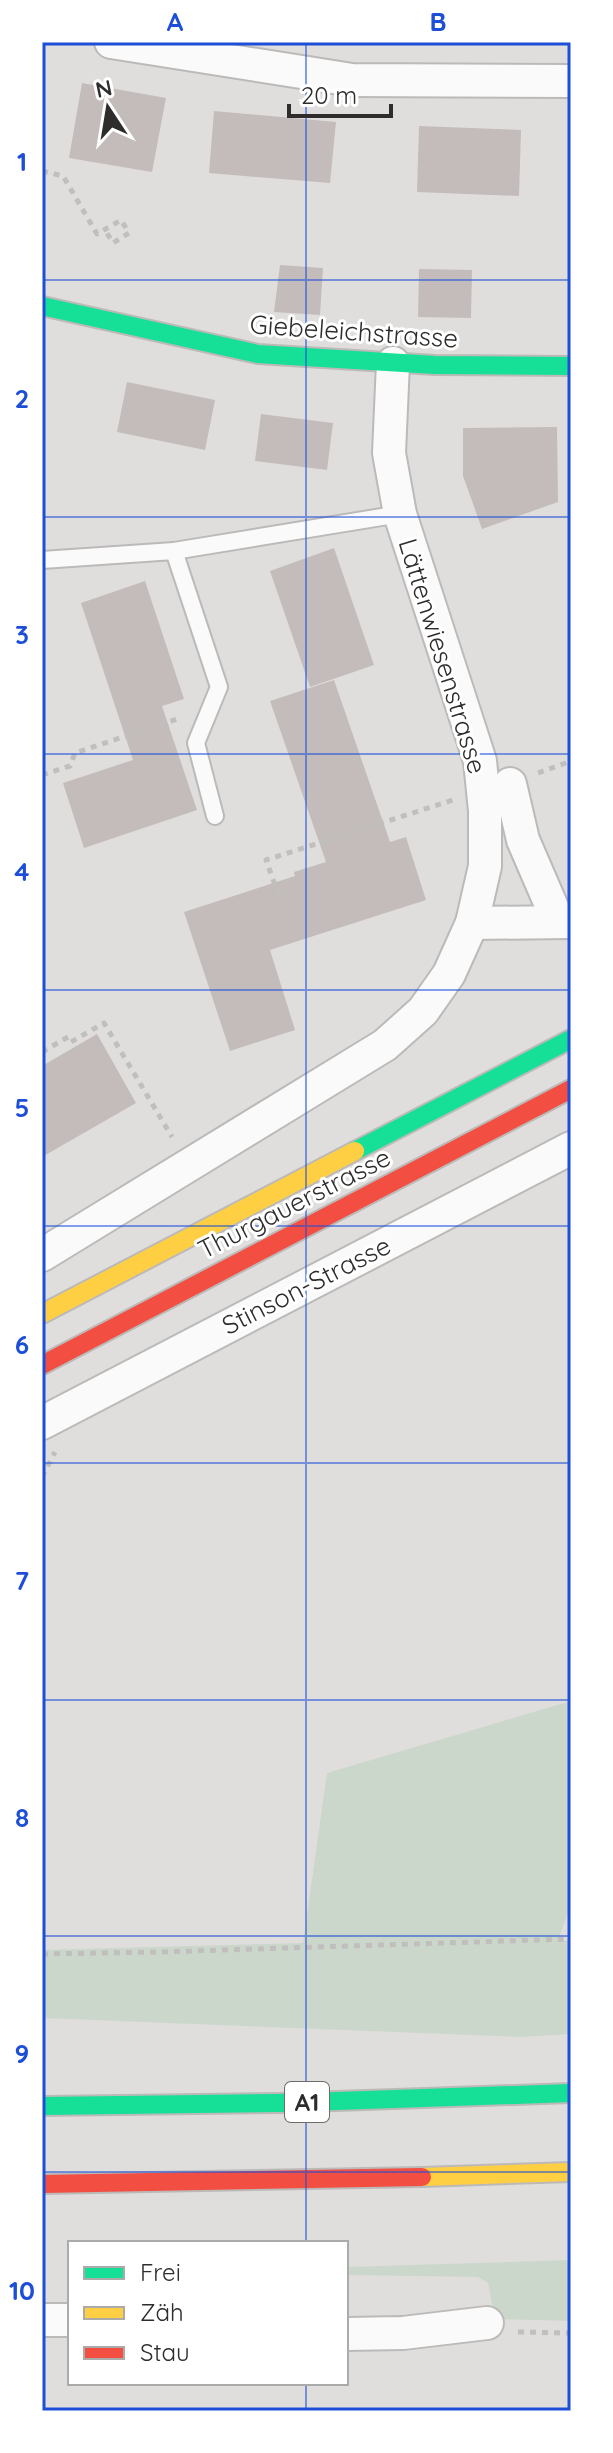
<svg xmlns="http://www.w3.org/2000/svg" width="613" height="2453" font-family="Quicksand,sans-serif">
	<rect width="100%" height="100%" fill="#e0dedd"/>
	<g fill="#ccd7cb">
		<path d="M571 1701V1904L558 1940 571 1941V2034L521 2037 42 2018V1950L303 1943 327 1773Z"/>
		<path d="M571 2260V2321L495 2319 488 2283 478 2277 346 2275V2267Z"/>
	</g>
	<g fill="#c4bcba">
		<path d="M82 83 166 98 152 172 69 158Z"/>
		<path d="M214 111 336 122 330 183 209 173Z"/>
		<path d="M419 126 521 130 519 196 417 192Z"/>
		<path d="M280 265 323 268 320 315 274 312Z"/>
		<path d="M419 269 472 270 471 318 418 317Z"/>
		<path d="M127 382 215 400 205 450 117 432Z"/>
		<path d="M261 414 333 423 327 470 255 461Z"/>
		<path d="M557 427 558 502 482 529 463 476V428Z"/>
		<path d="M334 548 374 665 310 687 270 571Z"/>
		<path d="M145 581 184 699 162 706 197 810 84 848 63 783 133 760 81 603Z"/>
		<path d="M334 680 390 842 406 837 426 900 270 950 295 1030 230 1051 184 912 295 876 294 872 326 862 270 701Z"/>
		<path d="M97 1034 136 1103 42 1157V1066Z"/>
	</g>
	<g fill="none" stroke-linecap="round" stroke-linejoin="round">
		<defs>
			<g id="lane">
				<path d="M174 551 219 687 196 743 215 816"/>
				<path d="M42 560 174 551 400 514"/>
			</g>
			<g id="street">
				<path d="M111 42 352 80 571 81"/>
				<path d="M510 784 523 840 558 921"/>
				<path d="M472 923 571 922"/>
				<path d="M42 1255 385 1045 423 1011 449 974 472 923 485 866V811L480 761 400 514 389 453 393 363"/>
				<path d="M42 1423 571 1148"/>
				<path d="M42 2320H70"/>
				<path d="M346 2334 403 2333 487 2323"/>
			</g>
			<g id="fast">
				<path d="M42 306 258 354 435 365 571 366"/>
				<path d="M355 1151 571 1039"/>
				<path d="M42 2106 279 2103 571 2093"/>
			</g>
			<g id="slow">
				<path d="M42 1314 355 1151"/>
				<path d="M422 2177 571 2172"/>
			</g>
			<g id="jam">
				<path d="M42 1365 571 1089"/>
				<path d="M42 2184 422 2177"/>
			</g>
		</defs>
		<use href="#lane" stroke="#bcbab9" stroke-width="20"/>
		<use href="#street" stroke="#bcbab9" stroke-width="36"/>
		<use href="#fast" stroke="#bcbab9" stroke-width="22"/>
		<use href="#slow" stroke="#bcbab9" stroke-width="22"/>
		<use href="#jam" stroke="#bcbab9" stroke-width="22"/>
		<g stroke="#c0bfbe" stroke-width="5" stroke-dasharray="6 6" stroke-linecap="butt">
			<path d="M42 171 63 176 97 234 121 220 129 233 113 243 105 230"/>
			<path d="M538 773 571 761"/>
			<path d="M42 775 70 766 75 753 177 719"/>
			<path d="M279 896 266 860 453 800"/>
			<path d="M42 1052 68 1037 71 1042 104 1023 172 1137"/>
			<path d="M42 1477 55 1452"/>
			<path d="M42 1954 159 1952 571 1939"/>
			<path d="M518 2332 571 2333"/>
		</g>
		<use href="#lane" stroke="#fafafa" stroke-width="16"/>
		<use href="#street" stroke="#fafafa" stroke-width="32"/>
		<use href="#fast" stroke="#16e098" stroke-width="18"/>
		<use href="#slow" stroke="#ffcf43" stroke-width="18"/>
		<use href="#jam" stroke="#f24e42" stroke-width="18"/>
	</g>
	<path fill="none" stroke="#1d4ed8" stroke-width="2" stroke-opacity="0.55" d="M306 42V2243M42 280H571M42 517H571M42 754H571M42 990H571M42 1226H571M42 1463H571M42 1700H571M42 1936H571M42 2172H571M306 2383V2411"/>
	<g text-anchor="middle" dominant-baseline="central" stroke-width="6" stroke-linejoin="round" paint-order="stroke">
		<rect fill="#fff" stroke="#6d6c6b" stroke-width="2" x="285" y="2082" width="44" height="40" rx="6"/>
		<g font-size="24" font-weight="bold" fill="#2e2d2c">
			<text x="307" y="2102">A1</text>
		</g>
		<g font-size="26" fill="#2e2d2c" stroke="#fff">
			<text transform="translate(354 331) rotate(4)">Giebeleichstrasse</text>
			<text transform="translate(443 656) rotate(73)">Lättenwiesenstrasse</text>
			<text transform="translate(294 1203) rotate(-27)">Thurgauerstrasse</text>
			<text transform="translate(306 1285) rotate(-27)">Stinson-Strasse</text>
		</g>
	</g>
	<rect width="613" height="2453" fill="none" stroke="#ffffff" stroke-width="88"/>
	<rect x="68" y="2241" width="280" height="144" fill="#ffffff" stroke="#ababab" stroke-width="2"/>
	<rect x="84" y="2267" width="40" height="12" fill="#16e098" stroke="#ababab" stroke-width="2"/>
	<text x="140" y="2281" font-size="24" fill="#2e2d2c">Frei</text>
	<rect x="84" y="2307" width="40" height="12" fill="#ffcf43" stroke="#ababab" stroke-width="2"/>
	<text x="140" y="2321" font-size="24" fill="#2e2d2c">Zäh</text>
	<rect x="84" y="2347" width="40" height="12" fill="#f24e42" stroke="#ababab" stroke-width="2"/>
	<text x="140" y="2361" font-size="24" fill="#2e2d2c">Stau</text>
	<g transform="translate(108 108) rotate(348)" stroke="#ffffff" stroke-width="6" paint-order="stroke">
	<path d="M0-6L14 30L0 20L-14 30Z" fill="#2e2d2c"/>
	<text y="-12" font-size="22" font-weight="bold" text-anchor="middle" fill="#2e2d2c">N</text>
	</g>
	<path d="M289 104v12h102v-12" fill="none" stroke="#2e2d2c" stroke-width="4"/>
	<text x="301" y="104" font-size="24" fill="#2e2d2c" stroke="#ffffff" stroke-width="6" paint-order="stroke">20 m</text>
	<rect x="44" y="44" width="525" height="2365" fill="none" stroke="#1d4ed8" stroke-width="3"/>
	<g font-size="26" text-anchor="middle" font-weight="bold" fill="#1d4ed8">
		<text x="175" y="31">A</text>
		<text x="438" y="31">B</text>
		<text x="22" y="171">1</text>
		<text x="22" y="408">2</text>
		<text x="22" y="644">3</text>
		<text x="22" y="881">4</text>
		<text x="22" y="1117">5</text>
		<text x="22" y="1354">6</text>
		<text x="22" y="1590">7</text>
		<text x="22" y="1827">8</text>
		<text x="22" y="2063">9</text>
		<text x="22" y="2300">10</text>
	</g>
</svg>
